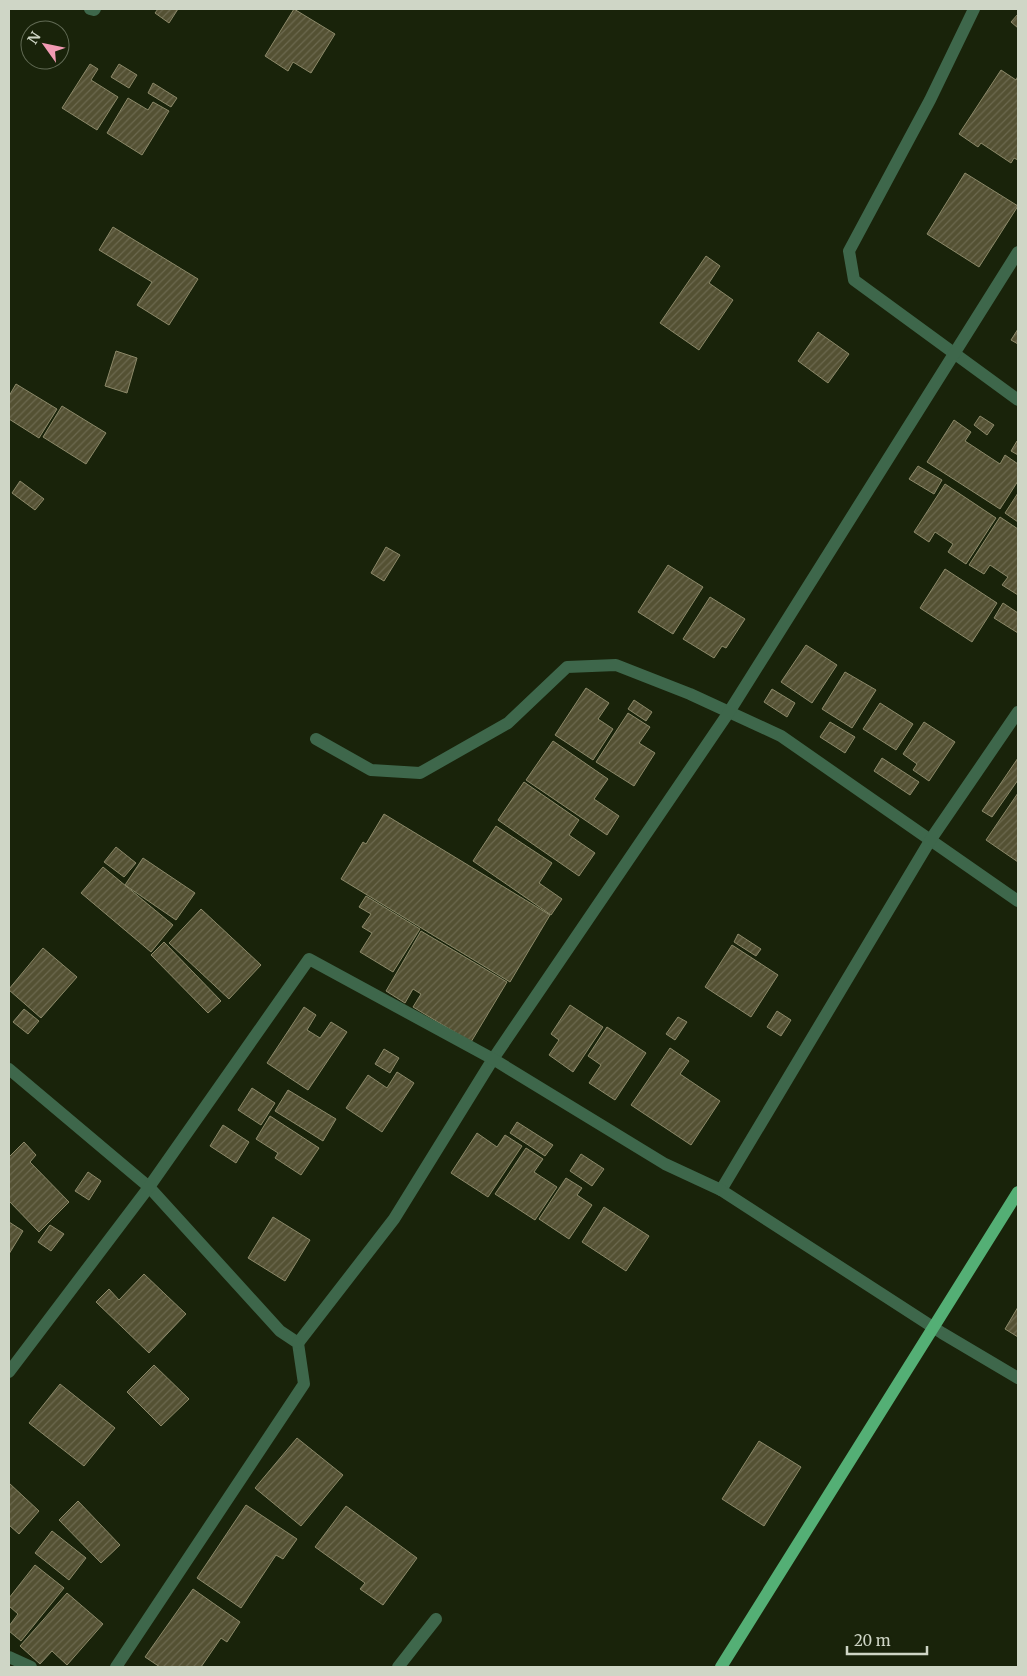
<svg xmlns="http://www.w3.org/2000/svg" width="1027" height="1676" font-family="Merriweather,serif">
	<defs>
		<pattern id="building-hatch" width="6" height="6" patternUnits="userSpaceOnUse" patternTransform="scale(1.25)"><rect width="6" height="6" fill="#545133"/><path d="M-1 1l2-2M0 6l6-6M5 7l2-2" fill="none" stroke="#6c694f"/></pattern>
	</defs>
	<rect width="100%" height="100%" fill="#19230a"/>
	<g fill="url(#building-hatch)" stroke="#8c8969">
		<path d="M158 9H178L169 23 155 13Z"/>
		<path d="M294 9 335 34 311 73 293 62 288 71 265 56Z"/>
		<path d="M1018 14V28L1011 22Z"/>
		<path d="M90 64 98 69 91 80 118 97 97 130 62 108Z"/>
		<path d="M119 64 137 75 129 88 111 77Z"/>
		<path d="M1001 70 1016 80 1018 76V160L1014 158 1011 163 981 143 978 147 959 134Z"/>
		<path d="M153 83 177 98 171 107 148 93Z"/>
		<path d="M128 98 148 110 153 102 169 111 142 155 107 133Z"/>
		<path d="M965 173 1018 206 979 267 927 234Z"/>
		<path d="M113 227 198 279 169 325 137 305 152 282 99 250Z"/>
		<path d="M706 256 720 266 709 283 733 300 699 350 660 323Z"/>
		<path d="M1018 329V344L1011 340Z"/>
		<path d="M818 332 849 354 828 383 798 361Z"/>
		<path d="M116 351 137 358 127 393 105 386Z"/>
		<path d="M16 384 57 409 39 438 9 419V396Z"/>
		<path d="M62 406 106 433 86 464 43 437Z"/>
		<path d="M980 416 994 425 987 435 974 425Z"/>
		<path d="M954 420 971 432 965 441 1000 464 1005 455 1018 464V481L1000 509 927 462Z"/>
		<path d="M1017 441 1018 442V455L1011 451Z"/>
		<path d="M918 466 942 480 934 494 909 479Z"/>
		<path d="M20 481 44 499 35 510 12 493Z"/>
		<path d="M945 484 996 518 966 564 948 552 953 544 935 532 929 542 914 532Z"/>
		<path d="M1018 493V522L1005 513Z"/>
		<path d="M1000 517 1018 529V595L1002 585 1008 577 990 565 984 574 969 565Z"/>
		<path d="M386 547 400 555 384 581 371 573Z"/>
		<path d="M668 565 703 587 673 634 638 612Z"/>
		<path d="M945 569 997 603 972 642 920 608Z"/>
		<path d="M710 597 745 619 726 648 722 646 714 658 683 639Z"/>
		<path d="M1003 603 1018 613V633L994 618Z"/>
		<path d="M806 645 837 665 812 703 781 682Z"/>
		<path d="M845 672 876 690 852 728 822 709Z"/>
		<path d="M586 688 609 703 598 719 613 729 593 760 555 735Z"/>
		<path d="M772 689 795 703 787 717 764 702Z"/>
		<path d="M634 700 652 712 646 721 628 709Z"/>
		<path d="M880 703 913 724 896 750 863 729Z"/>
		<path d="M628 713 650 727 639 743 655 753 634 786 596 762Z"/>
		<path d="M830 722 855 737 845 753 820 737Z"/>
		<path d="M924 722 955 742 929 781 913 770 917 764 903 754Z"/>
		<path d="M553 741 608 779 594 799 619 816 607 835 526 780Z"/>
		<path d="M882 758 919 782 910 795 874 771Z"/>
		<path d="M1018 758V780L992 817 982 811Z"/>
		<path d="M524 782 579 820 569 835 595 853 579 876 498 820Z"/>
		<path d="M1018 793V862L986 840Z"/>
		<path d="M384 814 550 915 510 982 341 879 363 842 366 844Z"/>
		<path d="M496 826 552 863 539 883 562 899 551 915 473 861Z"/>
		<path d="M116 847 136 863 124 877 104 862Z"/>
		<path d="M143 858 195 893 176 920 125 885Z"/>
		<path d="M103 867 173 925 151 952 81 893Z"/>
		<path d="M366 896 420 929 393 972 360 952 372 933 362 927 371 914 359 907Z"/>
		<path d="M201 909 261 965 229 999 169 943Z"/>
		<path d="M421 931 507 982 471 1042 413 1007 421 994 413 989 405 1003 386 991Z"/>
		<path d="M738 934 761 949 756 956 734 942Z"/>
		<path d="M164 942 221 1001 208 1013 151 955Z"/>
		<path d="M732 945 778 975 751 1017 705 987Z"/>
		<path d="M43 948 77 977 41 1018 9 990V989Z"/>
		<path d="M570 1005 603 1027 573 1072 549 1055 559 1040 551 1034Z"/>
		<path d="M304 1007 316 1015 307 1030 320 1038 331 1022 347 1032 308 1090 267 1063Z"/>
		<path d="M24 1009 39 1021 28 1034 13 1022Z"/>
		<path d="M777 1011 791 1020 781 1036 767 1027Z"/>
		<path d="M678 1017 687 1022 675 1040 666 1034Z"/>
		<path d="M607 1027 646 1053 615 1100 589 1083 601 1065 588 1056Z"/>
		<path d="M670 1048 689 1061 680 1074 720 1101 691 1145 631 1105Z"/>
		<path d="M384 1049 399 1058 390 1073 375 1064Z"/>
		<path d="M397 1072 414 1083 382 1132 346 1108 368 1075 387 1088Z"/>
		<path d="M252 1088 275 1103 261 1125 238 1110Z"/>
		<path d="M288 1090 336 1119 323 1141 275 1111Z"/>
		<path d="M270 1116 319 1148 301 1175 275 1158 278 1153 256 1139Z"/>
		<path d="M517 1122 553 1145 545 1156 510 1133Z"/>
		<path d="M223 1125 249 1142 236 1163 210 1146Z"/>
		<path d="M477 1133 497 1147 505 1135 522 1146 488 1197 451 1173Z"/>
		<path d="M24 1142 36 1155 30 1162 69 1202 39 1232 9 1201V1157Z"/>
		<path d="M526 1148 543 1159 534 1172 557 1187 535 1220 495 1194Z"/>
		<path d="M581 1154 604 1169 592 1186 570 1171Z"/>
		<path d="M88 1172 101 1181 89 1200 75 1191Z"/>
		<path d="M566 1178 582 1188 577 1195 592 1205 569 1239 539 1219Z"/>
		<path d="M604 1207 649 1236 626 1271 582 1242Z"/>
		<path d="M273 1217 310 1240 285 1281 248 1258Z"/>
		<path d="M9 1222 23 1231 9 1254Z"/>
		<path d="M50 1225 64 1234 51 1251 38 1242Z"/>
		<path d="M144 1274 186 1314 149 1353 96 1302 109 1289 119 1300Z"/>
		<path d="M1018 1307V1337L1005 1329Z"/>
		<path d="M154 1365 189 1399 161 1426 127 1392Z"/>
		<path d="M60 1384 115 1428 84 1466 29 1423Z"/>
		<path d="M297 1438 343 1475 301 1526 255 1488Z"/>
		<path d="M759 1441 801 1467 764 1526 722 1499Z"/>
		<path d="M9 1483 39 1511 19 1534 9 1525Z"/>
		<path d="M78 1501 120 1545 101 1563 59 1520Z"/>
		<path d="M246 1505 297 1539 283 1559 276 1555 241 1608 197 1578Z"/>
		<path d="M346 1506 417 1558 383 1605 360 1589 365 1583 315 1547Z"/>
		<path d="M52 1531 86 1558 69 1580 35 1553Z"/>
		<path d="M35 1565 64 1588 21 1641 9 1631V1626L18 1614 9 1606V1598Z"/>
		<path d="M193 1589 240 1622 227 1642 221 1638 201 1667H160L145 1657Z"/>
		<path d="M67 1593 103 1624 67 1665 52 1651 40 1664 20 1646Z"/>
	</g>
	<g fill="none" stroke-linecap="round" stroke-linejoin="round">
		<g stroke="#3e674b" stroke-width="12">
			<path d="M90 9 94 10 95 9"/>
			<path d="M974 9 930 100 849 251 854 280 1018 400"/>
			<path d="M316 739 371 770 420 773 508 723 567 667 616 665 690 694 781 736 1018 901"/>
			<path d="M9 1069 149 1187 280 1331 298 1343 304 1384 116 1667"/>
			<path d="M721 1190 931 839 1018 712"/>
			<path d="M298 1343 394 1219 493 1059 729 712 1018 252"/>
			<path d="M9 1372 149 1187 309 959 493 1059 665 1164 721 1190 942 1333 1018 1378"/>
			<path d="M9 1657 31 1667"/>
			<path d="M398 1667 436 1619"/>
		</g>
		<path stroke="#54af75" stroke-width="12" d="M721 1667 1018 1192"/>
	</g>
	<rect width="1027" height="1676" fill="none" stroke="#cfd6c6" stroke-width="20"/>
	<g transform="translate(45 45) rotate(303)"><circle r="24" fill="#19230a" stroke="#626b55"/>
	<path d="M0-4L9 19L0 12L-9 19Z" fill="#f19ab3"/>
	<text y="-8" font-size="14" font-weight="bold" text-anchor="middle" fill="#cfd6c6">N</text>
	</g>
	<path d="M847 1646v8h80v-8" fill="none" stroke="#cfd6c6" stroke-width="2.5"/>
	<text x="854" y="1646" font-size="15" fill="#cfd6c6" stroke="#19230a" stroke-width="4" paint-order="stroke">20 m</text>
</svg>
